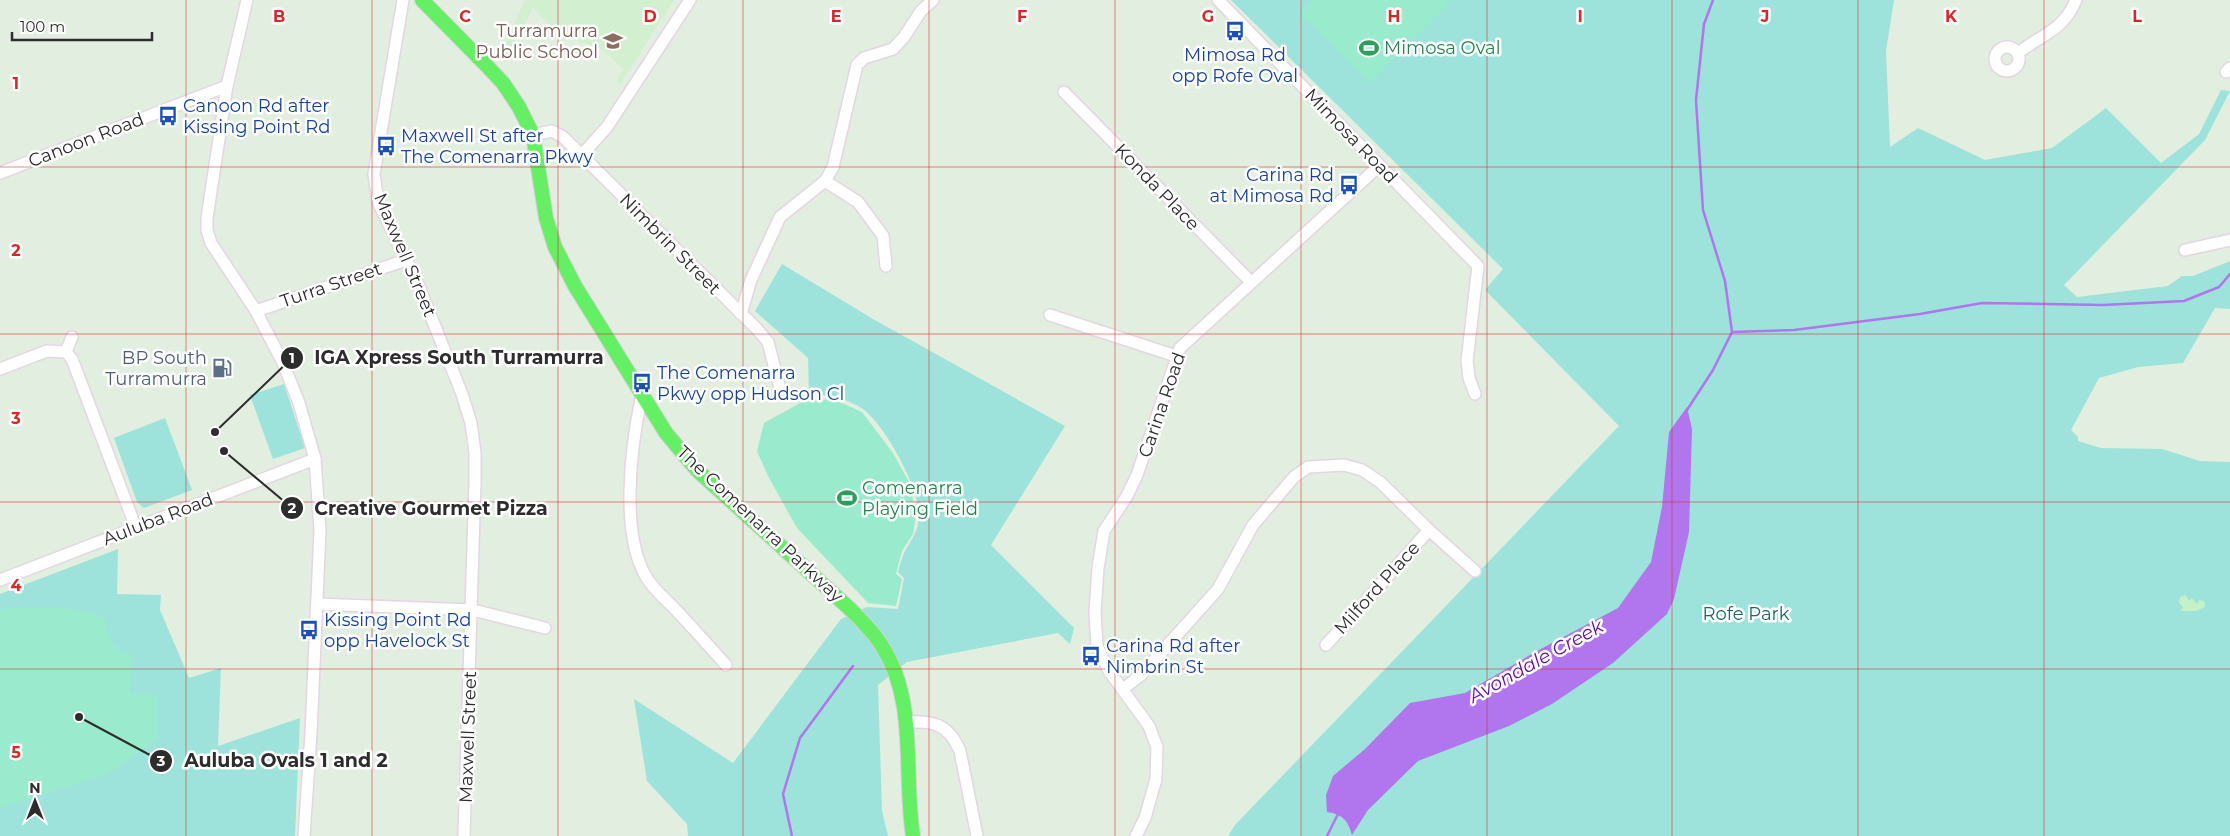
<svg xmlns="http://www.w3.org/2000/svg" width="2230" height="836" font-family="Montserrat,sans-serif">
	<rect width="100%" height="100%" fill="#e2eee0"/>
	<path fill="#d2efd0" d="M525 0H674L621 83 616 79 624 69 597 46 579 42 571 34 566 41 533 8 505 63 499 58Z"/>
	<g fill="#9de3db">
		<path d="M1231 0H1894L1886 51 1890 147 1918 128 1985 160 2052 148 2106 108 2161 163 2199 134 2221 90 2230 91 2205 140 2064 285 2077 297 2168 286 2182 276H2193L2230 261V309L2215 308 2183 363 2138 367 2099 378 2071 430 2078 437V441L2101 448 2162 449 2200 461 2230 462V836H1228L1235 825 1619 426 1485 290 1503 269Z"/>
		<path d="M782 264 873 319 1065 426 991 545 1074 628 1070 644 1058 633 907 662 878 685 882 811 888 836H688L687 824 647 781 634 699 733 763 841 619 867 607 898 609 904 578 898 572C900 565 902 557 905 551 912 539 919 530 919 516 920 489 885 425 863 409 847 398 828 395 809 394L808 358 755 311Z"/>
		<path d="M284 384 305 448 273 459 250 395Z"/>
		<path d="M165 418 192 490 144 508 137 502 114 438Z"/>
		<path d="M118 549 117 594 161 595 160 610 189 678 221 668 218 746 300 718 295 836H0V594Z"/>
	</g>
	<path fill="#c4f1c7" d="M2186 595 2189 601 2192 598 2197 604 2199 600 2204 601 2205 607 2196 611H2180L2183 607 2179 603 2180 597Z"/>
	<g fill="#9aeace">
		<path d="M1313 0H1452L1370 83 1300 14Z"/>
		<path d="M833 399 862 412 893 453 909 482 916 514 913 534 902 551 896 574 902 579 896 606 868 603 797 528 768 476 757 451 764 423 804 401Z"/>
		<path d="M6 608C38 609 80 602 107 621 104 636 117 652 132 655L130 694 157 695 158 739 107 774 0 808V610Z"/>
	</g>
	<path fill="#b175ed" d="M1687 407 1692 429 1689 532 1674 599 1667 614 1613 663 1552 704 1509 726 1418 761 1368 810 1352 835C1348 821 1343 814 1327 812L1326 795 1333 776 1365 749 1410 703 1465 693 1537 651 1618 608 1651 562 1662 507 1669 432Z"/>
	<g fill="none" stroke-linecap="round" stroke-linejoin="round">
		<g stroke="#b175ed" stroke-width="2.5">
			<path d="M1732 332 1794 330 1920 314 1982 303 2103 305 2184 301 2219 287 2230 274"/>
			<path d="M1687 410 1713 370 1732 332 1725 281 1703 210 1696 100 1704 24 1713 0"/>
			<path d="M792 836 783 794 800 738 853 666"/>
			<path d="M1327 836 1339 812"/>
		</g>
		<defs>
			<g id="minor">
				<path d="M247 0 227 86 207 218V230L211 243 256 311 283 363 299 403 315 459 320 530 311 733 304 836"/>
				<path d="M403 0 374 174 378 202 418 284 462 394 471 423 475 453V483L464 836"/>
				<path d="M1218 0 1478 266 1467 361 1469 378 1475 394"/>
				<circle cx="2007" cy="59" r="12"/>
				<path d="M2018 53C2041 35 2064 30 2076 0"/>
				<path d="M2226 72 2230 68"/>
				<path d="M1064 92 1251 282"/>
				<path d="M533 135 552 131 563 137 757 329 768 342 779 385"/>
				<path d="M581 156 607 127 690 0"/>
				<path d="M0 173 227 86"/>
				<path d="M825 181 858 202 883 236 886 266"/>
				<path d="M2185 250 2230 240"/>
				<path d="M256 311 406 260"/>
				<path d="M741 314 751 280 780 217 825 181 833 167 857 65 864 58 893 49 904 37 921 11 933 0"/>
				<path d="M1050 315 1176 356"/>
				<path d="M66 352 72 337"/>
				<path d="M0 369 47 351 66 352 72 359 136 528"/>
				<path d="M642 395C631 444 618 542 651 584 658 593 667 601 675 609 692 627 709 646 726 665"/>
				<path d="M0 580 315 459"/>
				<path d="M317 604 473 610 545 628"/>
				<path d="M1326 645 1429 530"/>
				<path d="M1123 689 1141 675 1218 589 1253 525 1294 477 1308 467 1344 465 1362 470 1380 482 1429 530 1475 571"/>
				<path d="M905 722C933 721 948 723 960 751L977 836"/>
				<path d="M1136 836 1145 818 1156 779 1157 747 1149 726 1109 671 1097 646 1095 613 1098 568 1104 531 1127 496 1137 475 1180 348 1379 166"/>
			</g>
			<path id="major" d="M422 0 487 66 503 83 519 107 533 135 546 218 555 247 575 286 666 433 697 470 849 608C861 620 873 631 882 646 918 702 903 773 913 836"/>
		</defs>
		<use href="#minor" stroke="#e5d5e4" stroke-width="14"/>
		<use href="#major" stroke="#d1d1d1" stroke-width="16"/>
		<use href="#minor" stroke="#fff" stroke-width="11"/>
		<use href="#major" stroke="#64ef64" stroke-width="14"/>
	</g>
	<path fill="none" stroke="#d62828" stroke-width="1" stroke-opacity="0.55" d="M186 0V836M372 0V836M558 0V836M743 0V836M929 0V836M1115 0V836M1301 0V836M1487 0V836M1672 0V836M1858 0V836M2044 0V836M0 167H2230M0 334H2230M0 502H2230M0 669H2230"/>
	<defs>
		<symbol id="bus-bare" viewBox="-9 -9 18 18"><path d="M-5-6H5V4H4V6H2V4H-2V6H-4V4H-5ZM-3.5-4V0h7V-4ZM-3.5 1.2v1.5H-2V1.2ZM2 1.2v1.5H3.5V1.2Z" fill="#1a4fb4" stroke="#fff" stroke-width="2.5" paint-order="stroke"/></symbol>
		<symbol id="school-bare" viewBox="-9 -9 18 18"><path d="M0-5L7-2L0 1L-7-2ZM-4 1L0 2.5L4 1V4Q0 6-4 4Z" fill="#8d6e63" stroke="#fff" stroke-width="2.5" paint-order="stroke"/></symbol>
		<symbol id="stadium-bare" viewBox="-9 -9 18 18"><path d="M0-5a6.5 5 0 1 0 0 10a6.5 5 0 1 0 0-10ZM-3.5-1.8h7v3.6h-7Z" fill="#2e9e5b" stroke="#fff" stroke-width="2.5" paint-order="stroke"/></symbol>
		<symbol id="fuel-bare" viewBox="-9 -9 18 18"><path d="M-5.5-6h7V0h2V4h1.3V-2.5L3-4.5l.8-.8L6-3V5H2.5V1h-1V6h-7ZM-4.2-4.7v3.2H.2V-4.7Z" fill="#5c6f8a" stroke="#fff" stroke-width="2.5" paint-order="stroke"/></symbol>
	</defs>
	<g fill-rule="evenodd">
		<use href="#bus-bare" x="1221" y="17" width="28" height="28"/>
		<use href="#school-bare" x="599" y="27" width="28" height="28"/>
		<use href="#stadium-bare" x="1355" y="34" width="28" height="28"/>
		<use href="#bus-bare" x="154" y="102" width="28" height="28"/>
		<use href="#bus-bare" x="372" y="132" width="28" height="28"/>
		<use href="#bus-bare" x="1335" y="171" width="28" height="28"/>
		<use href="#fuel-bare" x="208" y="354" width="28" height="28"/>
		<use href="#bus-bare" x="628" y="369" width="28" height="28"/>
		<use href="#stadium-bare" x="833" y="484" width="28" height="28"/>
		<use href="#bus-bare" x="295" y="616" width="28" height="28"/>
		<use href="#bus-bare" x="1077" y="642" width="28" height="28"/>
	</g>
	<g text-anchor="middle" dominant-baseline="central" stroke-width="5" stroke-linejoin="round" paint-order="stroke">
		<g font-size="18" fill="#785e54" stroke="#fff" text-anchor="end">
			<text x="598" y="31">Turramurra<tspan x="598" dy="21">Public School</tspan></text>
		</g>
		<g font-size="18" fill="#27864d" stroke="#fff" text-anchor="start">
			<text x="1384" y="48">Mimosa Oval</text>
			<text x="862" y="488">Comenarra<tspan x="862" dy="21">Playing Field</tspan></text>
		</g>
		<g font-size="18" fill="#164399" stroke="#fff" text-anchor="start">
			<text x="1235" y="55" text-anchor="middle">Mimosa Rd<tspan x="1235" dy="21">opp Rofe Oval</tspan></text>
			<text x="183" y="106">Canoon Rd after<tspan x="183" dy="21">Kissing Point Rd</tspan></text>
			<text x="401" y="136">Maxwell St after<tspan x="401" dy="21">The Comenarra Pkwy</tspan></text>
			<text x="1334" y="175" text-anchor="end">Carina Rd<tspan x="1334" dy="21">at Mimosa Rd</tspan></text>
			<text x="657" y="373">The Comenarra<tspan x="657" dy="21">Pkwy opp Hudson Cl</tspan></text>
			<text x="324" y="620">Kissing Point Rd<tspan x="324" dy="21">opp Havelock St</tspan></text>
			<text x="1106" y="646">Carina Rd after<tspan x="1106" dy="21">Nimbrin St</tspan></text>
		</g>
		<g font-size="18" fill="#2d2d2d" stroke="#fff">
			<text transform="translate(1351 136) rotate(46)">Mimosa Road</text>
			<text transform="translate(86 140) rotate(-21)">Canoon Road</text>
			<text transform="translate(1157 187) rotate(46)">Konda Place</text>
			<text transform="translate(670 244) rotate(45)">Nimbrin Street</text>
			<text transform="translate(405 255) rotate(67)">Maxwell Street</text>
			<text transform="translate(331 285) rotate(-19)">Turra Street</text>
			<text transform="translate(1162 405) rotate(-71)">Carina Road</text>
			<text transform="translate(158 519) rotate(-21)">Auluba Road</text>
			<text transform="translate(760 524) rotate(43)">The Comenarra Parkway</text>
			<text transform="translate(1377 588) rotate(-48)">Milford Place</text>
			<text transform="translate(468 737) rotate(-88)">Maxwell Street</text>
		</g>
		<g font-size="18" fill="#4e5e75" stroke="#fff" text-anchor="end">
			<text x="207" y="358">BP South<tspan x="207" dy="21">Turramurra</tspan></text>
		</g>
		<g font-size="18" fill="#1c686a" stroke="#fff">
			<text x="1746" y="614">Rofe Park</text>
		</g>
		<g font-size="19" font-style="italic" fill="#62109d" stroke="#fff">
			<text transform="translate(1536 661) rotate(-29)">Avondale Creek</text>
		</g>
	</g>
	<g font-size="16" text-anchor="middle" font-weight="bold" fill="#d62828" stroke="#fff" stroke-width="5" stroke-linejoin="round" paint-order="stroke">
		<text x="279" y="22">B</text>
		<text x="465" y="22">C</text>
		<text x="650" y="22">D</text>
		<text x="836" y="22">E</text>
		<text x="1022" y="22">F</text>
		<text x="1208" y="22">G</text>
		<text x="1394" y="22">H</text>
		<text x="1580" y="22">I</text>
		<text x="1765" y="22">J</text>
		<text x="1951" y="22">K</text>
		<text x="2137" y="22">L</text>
		<text x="16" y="89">1</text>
		<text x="16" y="256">2</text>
		<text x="16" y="424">3</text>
		<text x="16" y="591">4</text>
		<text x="16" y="758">5</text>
	</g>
	<path fill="none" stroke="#2d2d2d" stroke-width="2" d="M215 432L292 358M224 451L292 508M79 717L161 761"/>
	<g fill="#2d2d2d" stroke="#fff" stroke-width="2">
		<circle cx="215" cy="432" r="5"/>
		<circle cx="224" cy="451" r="5"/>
		<circle cx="79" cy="717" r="5"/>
		<circle cx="292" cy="358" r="12"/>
		<circle cx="292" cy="508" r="12"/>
		<circle cx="161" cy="761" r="12"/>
	</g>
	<g font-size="15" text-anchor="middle" font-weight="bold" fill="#fff">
		<text x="292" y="363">1</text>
		<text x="292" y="513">2</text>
		<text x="161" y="766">3</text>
	</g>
	<g font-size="19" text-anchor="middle" font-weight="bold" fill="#2d2d2d" stroke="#fff" stroke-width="5" stroke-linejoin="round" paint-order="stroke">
		<text x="459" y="364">IGA Xpress South Turramurra</text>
		<text x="431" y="515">Creative Gourmet Pizza</text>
		<text x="286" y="767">Auluba Ovals 1 and 2</text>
	</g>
	<g transform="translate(35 801)" stroke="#ffffff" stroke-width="4" paint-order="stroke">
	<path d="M0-4L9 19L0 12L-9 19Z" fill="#2d2d2d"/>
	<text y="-8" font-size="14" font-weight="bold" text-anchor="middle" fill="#2d2d2d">N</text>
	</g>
	<path d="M12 32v8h140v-8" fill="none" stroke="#2d2d2d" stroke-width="2.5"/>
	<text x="20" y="32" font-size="15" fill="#2d2d2d" stroke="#ffffff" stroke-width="4" paint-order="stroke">100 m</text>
</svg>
